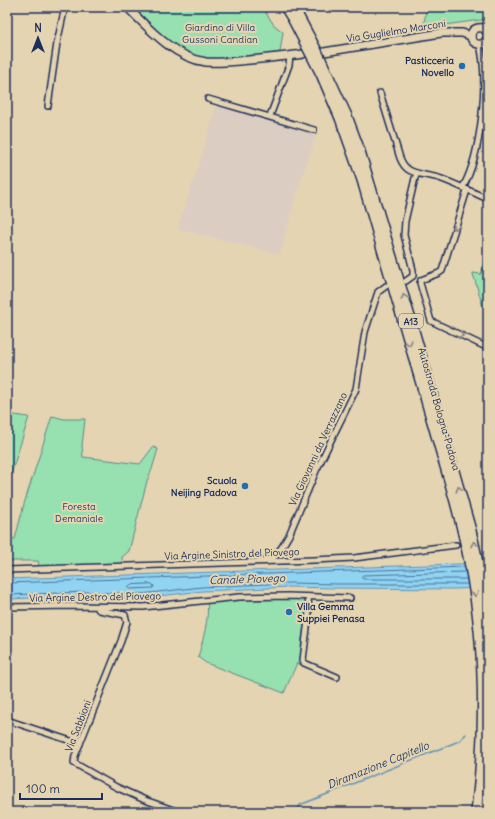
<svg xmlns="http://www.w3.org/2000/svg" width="495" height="819" font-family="Delius,sans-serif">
	<rect width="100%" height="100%" fill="#e5d4b1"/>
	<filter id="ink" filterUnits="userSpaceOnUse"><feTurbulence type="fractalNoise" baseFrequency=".025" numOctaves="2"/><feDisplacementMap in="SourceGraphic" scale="8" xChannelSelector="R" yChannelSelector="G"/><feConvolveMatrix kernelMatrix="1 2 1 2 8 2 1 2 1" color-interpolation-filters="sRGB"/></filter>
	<g filter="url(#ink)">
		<path fill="#dccdc3" d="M217 104 317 132 295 200 280 254 177 229 199 164Z"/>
		<g fill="#97e0b0" stroke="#598887">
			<path d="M134 7H262L274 25 283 32 280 52C268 55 257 56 246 58 201 63 177 54 147 20 143 16 138 12 134 7Z"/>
			<path d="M427 7H488V19L423 28Z"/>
			<path d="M488 252V280L483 290 488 293V309L483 307 473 274V273L481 274Z"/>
			<path d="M7 414 29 417 7 487Z"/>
			<path d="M52 416 64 419H85L82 446 83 457 140 464 153 447 158 449 152 469 147 481 129 551 122 557 123 566 40 569 38 561H7V539H15L24 504Z"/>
			<path d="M302 599 306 603C306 624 299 644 301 665L297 663 284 693 206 663 198 657C202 644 210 615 207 602L242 600Z"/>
		</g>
		<path fill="#91d4f2" stroke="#6292b7" d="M488 563V588L453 589 336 588 290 587 203 591 141 598 86 596 7 599V579Z"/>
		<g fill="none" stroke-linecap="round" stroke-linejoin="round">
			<g stroke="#4a7199" stroke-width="1">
				<path d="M465 572 363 575 361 577 363 579H467"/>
				<path d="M7 583 465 567"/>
				<path d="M152 584 154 586 153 588 129 589 128 587 130 585Z"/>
				<path d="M7 595 86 592 141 594 202 587 290 583 337 584H467"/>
			</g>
			<path stroke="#6292b7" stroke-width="1.5" d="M297 812 300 805 459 741 466 734"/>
			<defs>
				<g id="street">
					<path d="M380 93 400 158C402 163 404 167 409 170 418 175 428 175 439 178 456 184 472 192 488 199"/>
					<path d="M208 99 314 130"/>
					<path d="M48 106 57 43 65 7"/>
					<path d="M270 116 289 65 290 56"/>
					<path d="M463 187C481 155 489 81 480 45"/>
					<path d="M467 190 442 271 439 273 421 280 420 283 431 321 488 348"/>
					<path d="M406 281 413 276V270L404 235 405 221 415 178 417 174"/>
					<path d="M265 560 274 557 282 547 289 535 316 471 356 389 365 332 378 292 386 286"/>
					<path d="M7 570 314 560 354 558 456 545"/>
					<path d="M308 597 309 612 303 660 304 663 337 677"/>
					<path d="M7 607 74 606 143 607 239 597 288 596 350 598"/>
					<path d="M97 607 99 610 125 615 127 622 121 641 75 756 74 763 116 787 145 800 179 812"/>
					<path d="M7 720 80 744"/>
				</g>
				<g id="secondary">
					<path d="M127 7C148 28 175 58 206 62 217 63 228 62 239 61 260 59 282 57 303 54"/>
					<path d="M488 33 483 28C467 25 467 47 483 44L488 38"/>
					<path d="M324 52 441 33H462L471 36"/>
				</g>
				<g id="highway">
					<path d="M285 7 292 18"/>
					<path d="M293 7 299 17"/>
					<path d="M347 116 359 148 411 320 470 527C480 565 485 603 488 642"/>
					<path d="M340 118 362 180 451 487C458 512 464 536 469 561 485 643 486 729 476 812"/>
					<path d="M485 812 488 784"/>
				</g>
			</defs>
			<use href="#street" stroke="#1b2f5e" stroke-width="8"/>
			<use href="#secondary" stroke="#1b2f5e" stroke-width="10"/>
			<use href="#highway" stroke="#1b2f5e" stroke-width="12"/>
			<use href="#street" stroke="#e5d4b1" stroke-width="5"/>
			<use href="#secondary" stroke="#e5d4b1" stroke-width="7"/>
			<use href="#highway" stroke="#e5d4b1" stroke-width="9"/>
			<defs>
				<g id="highway-bridge">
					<path d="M299 17 316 49 347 116"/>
					<path d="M292 18 321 74 340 118"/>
				</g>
			</defs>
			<use href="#highway-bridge" stroke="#1b2f5e" stroke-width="12" stroke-linecap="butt"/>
			<use href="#highway-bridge" stroke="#e5d4b1" stroke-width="9"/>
		</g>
		<defs><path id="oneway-chevron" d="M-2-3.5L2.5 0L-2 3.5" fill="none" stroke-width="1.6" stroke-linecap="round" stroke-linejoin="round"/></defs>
		<g stroke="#808288">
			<use href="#oneway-chevron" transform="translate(456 227) rotate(108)"/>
			<use href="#oneway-chevron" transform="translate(404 297) rotate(-107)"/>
			<use href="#oneway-chevron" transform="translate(461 335) rotate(25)"/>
			<use href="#oneway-chevron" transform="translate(409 343) rotate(74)"/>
			<use href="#oneway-chevron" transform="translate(459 489) rotate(-106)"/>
			<use href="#oneway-chevron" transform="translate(474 544) rotate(-102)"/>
			<use href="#oneway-chevron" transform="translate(475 594) rotate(82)"/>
		</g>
	</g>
	<g fill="#1f6fb2" stroke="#e5d4b1" stroke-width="1.5">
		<circle cx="462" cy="66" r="4"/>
		<circle cx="245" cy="486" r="4"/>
		<circle cx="289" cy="612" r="4"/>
	</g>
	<g text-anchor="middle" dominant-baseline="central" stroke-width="4" stroke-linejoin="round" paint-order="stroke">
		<rect fill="#e5d4b1" stroke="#586077" stroke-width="1" x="399" y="314" width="24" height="14" rx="3"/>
		<g font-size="9" font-weight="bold" fill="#1b2f5e">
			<text x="411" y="321">A13</text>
		</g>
		<g font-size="10" fill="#274166" stroke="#e5d4b1">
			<text x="220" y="27">Giardino di Villa<tspan x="220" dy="12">Gussoni Candian</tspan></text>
			<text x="79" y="506">Foresta<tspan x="79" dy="12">Demaniale</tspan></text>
		</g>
		<g font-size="10" fill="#1b2f5e" stroke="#e5d4b1">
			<text transform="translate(396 31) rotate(-9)">Via Guglielmo Marconi</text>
			<text transform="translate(439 409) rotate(74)">Autostrada Bologna-Padova</text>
			<text transform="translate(318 449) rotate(-65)">Via Giovanni da Verrazzano</text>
			<text transform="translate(232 554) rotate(-2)">Via Argine Sinistro del Piovego</text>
			<text transform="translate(95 597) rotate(-1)">Via Argine Destro del Piovego</text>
			<text transform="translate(78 726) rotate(-69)">Via Sabbioni</text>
		</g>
		<g font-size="10" font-weight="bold" fill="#1b2f5e" stroke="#e5d4b1" text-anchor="end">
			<text x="454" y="60">Pasticceria<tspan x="454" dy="12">Novello</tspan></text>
			<text x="237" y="480">Scuola<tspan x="237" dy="12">Neijing Padova</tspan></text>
			<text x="297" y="606" text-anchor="start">Villa Gemma<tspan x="297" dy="12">Suppiei Penasa</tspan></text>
		</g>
		<g font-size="11" font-style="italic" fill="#27406d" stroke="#e5d4b1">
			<text transform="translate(247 579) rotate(-2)">Canale Piovego</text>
			<text transform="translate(378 765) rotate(-22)">Diramazione Capitello</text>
		</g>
	</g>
	<rect width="495" height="819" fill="none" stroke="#e5d4b1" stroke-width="24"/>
	<rect x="12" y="12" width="471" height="795" fill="none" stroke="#1b2f5e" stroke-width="1.5" filter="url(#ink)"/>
	<g transform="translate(38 38)" stroke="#e5d4b1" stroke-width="3" paint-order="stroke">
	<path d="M0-3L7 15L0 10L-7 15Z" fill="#1b2f5e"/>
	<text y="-6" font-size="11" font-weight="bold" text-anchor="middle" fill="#1b2f5e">N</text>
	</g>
	<path d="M20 793v6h82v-6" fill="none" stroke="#1b2f5e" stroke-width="2"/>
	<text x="26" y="793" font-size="12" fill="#1b2f5e" stroke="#e5d4b1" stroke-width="3" paint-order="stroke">100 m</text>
</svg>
